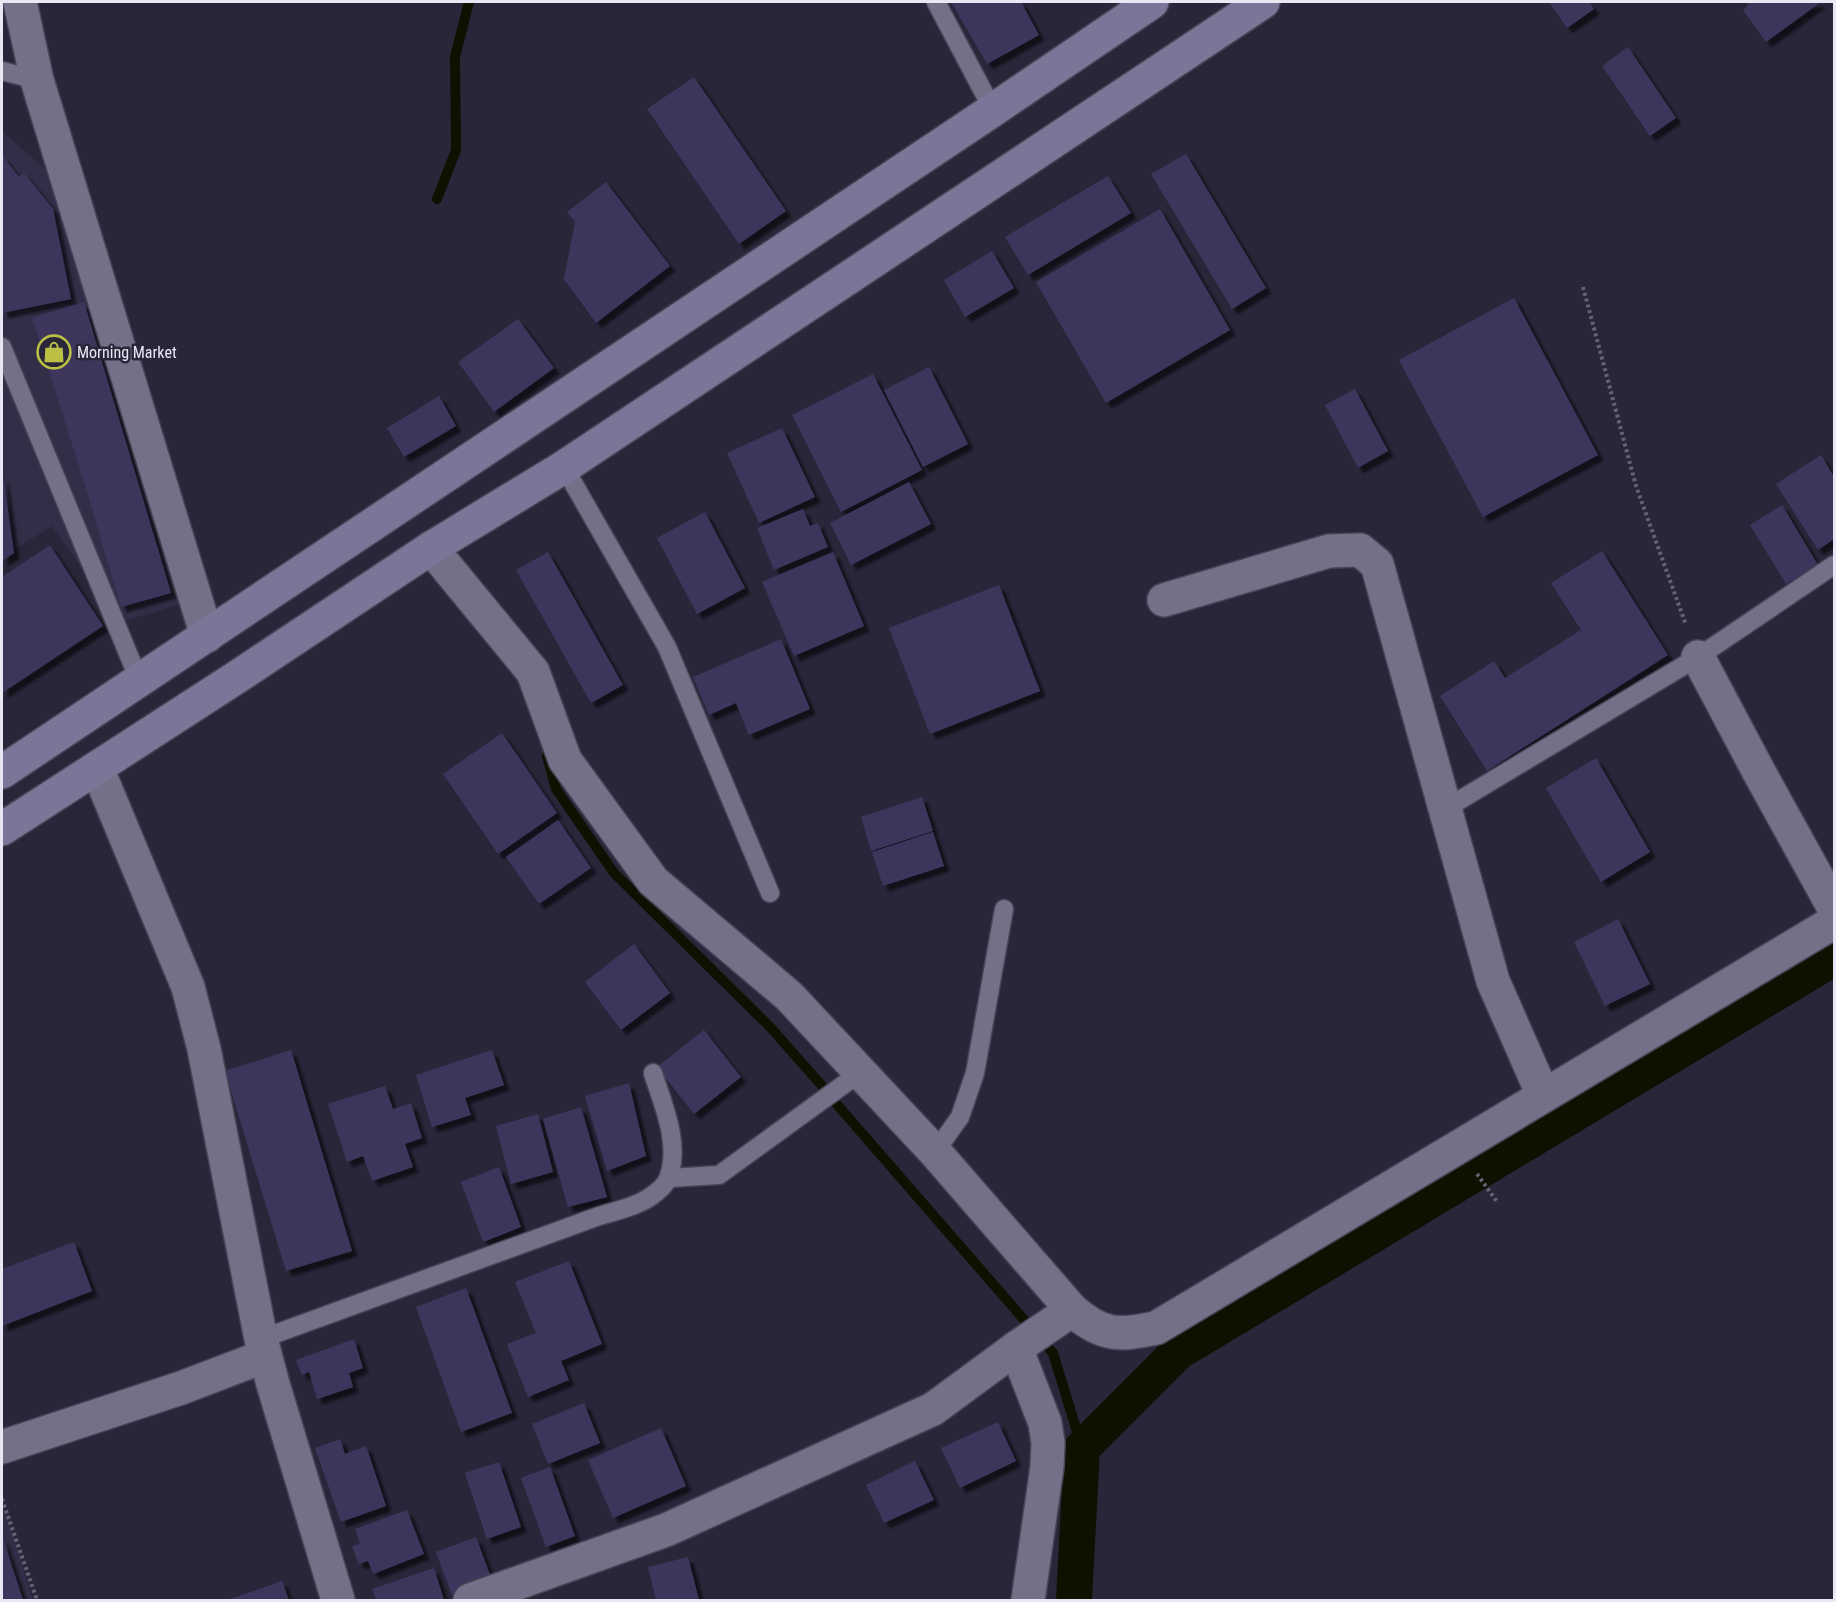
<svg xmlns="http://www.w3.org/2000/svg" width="1836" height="1602" font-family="'Roboto Condensed',sans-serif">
	<defs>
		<filter id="shadow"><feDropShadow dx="5.5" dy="5.5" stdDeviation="1.5" flood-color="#0009"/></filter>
	</defs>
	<rect width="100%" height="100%" fill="#2a263a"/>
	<g fill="#332e48">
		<path d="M2 131 54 177 184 603 121 622 52 526 2 557Z"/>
		<path d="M6 1511 33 1600H2V1512Z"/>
	</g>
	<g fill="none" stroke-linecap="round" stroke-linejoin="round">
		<g stroke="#0f1000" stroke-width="10">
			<path d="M437 199 456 150 455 57 469 2"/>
			<path d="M547 756 556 789 614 873 771 1028 824 1088"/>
			<path d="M834 1101 1053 1353 1082 1448"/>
		</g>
		<path stroke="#0f1000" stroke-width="36" d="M1074 1600 1082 1448 1178 1352 1834 958"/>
	</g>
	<g fill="#3d365c" filter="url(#shadow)">
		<path d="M951 2H1021L1039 35 987 64Z"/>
		<path d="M1549 2H1589L1594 9 1567 28Z"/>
		<path d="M1746 2H1821L1766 42 1743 10 1749 5Z"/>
		<path d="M1628 47 1676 118 1650 136 1602 66Z"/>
		<path d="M694 77 786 211 739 244 647 109Z"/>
		<path d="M1186 154 1266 288 1232 309 1151 174Z"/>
		<path d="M2 155 19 177 24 173 53 209 71 299 2 313Z"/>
		<path d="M1108 176 1131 213 1028 275 1005 237Z"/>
		<path d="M606 182 670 266 596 323 564 279 575 222 567 212Z"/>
		<path d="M1160 209 1230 330 1106 403 1036 282Z"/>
		<path d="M992 251 1014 288 965 317 944 280Z"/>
		<path d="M1514 298 1598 455 1483 517 1399 360Z"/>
		<path d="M84 302 171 593 121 607 85 485 32 318Z"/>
		<path d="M518 319 554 368 494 412 458 362Z"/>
		<path d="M929 367 968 444 923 467 884 390Z"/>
		<path d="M873 374 922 470 841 512 792 415Z"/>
		<path d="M1355 389 1388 451 1358 468 1325 405Z"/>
		<path d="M439 396 456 426 404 457 387 428Z"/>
		<path d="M782 428 815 497 759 523 727 453Z"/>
		<path d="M1821 455 1834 477V539L1818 550 1776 484Z"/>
		<path d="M2 476H3L14 553 2 561Z"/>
		<path d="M909 482 931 524 851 565 830 523Z"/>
		<path d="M1782 505 1818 565 1786 584 1750 525Z"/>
		<path d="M803 509 810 526 818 523 828 547 774 570 757 528Z"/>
		<path d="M705 512 745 588 697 614 657 538Z"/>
		<path d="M50 545 103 626 2 693V577Z"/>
		<path d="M1602 551 1668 655 1487 771 1440 696 1494 661 1505 678 1581 630 1551 583Z"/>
		<path d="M548 552 623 685 591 703 516 570Z"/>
		<path d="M833 552 864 626 794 656 762 582Z"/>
		<path d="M999 585 1040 691 930 734 889 628Z"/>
		<path d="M781 639 810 709 749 735 736 703 709 715 693 677Z"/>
		<path d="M502 733 557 813 498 854 443 774Z"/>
		<path d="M1596 758 1650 852 1601 882 1546 788Z"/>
		<path d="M922 797 933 831 871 851 861 817Z"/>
		<path d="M558 820 591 868 539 904 506 857Z"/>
		<path d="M933 832 944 866 883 886 872 852Z"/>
		<path d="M1618 919 1650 984 1605 1006 1574 942Z"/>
		<path d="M634 944 670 993 621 1030 585 982Z"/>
		<path d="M704 1030 741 1077 694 1114 657 1067Z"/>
		<path d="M291 1050 352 1251 286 1271 225 1071Z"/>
		<path d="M492 1050 504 1085 465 1098 471 1115 432 1127 416 1075Z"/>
		<path d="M629 1083 646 1156 607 1171 585 1096Z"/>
		<path d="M385 1086 393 1109 411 1103 422 1138 405 1144 413 1167 372 1181 363 1156 347 1162 328 1104Z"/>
		<path d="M581 1107 607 1197 568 1207 543 1119Z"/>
		<path d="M538 1114 553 1172 511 1184 496 1126Z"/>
		<path d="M499 1167 521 1227 483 1242 461 1182Z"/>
		<path d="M74 1242 92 1291 2 1326V1269Z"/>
		<path d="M569 1261 602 1344 561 1361 569 1380 528 1397 507 1344 536 1333 515 1282Z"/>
		<path d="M466 1288 512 1413 461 1432 416 1307Z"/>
		<path d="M354 1339 363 1368 349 1373 353 1387 317 1399 309 1372 302 1375 296 1360Z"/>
		<path d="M584 1403 600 1443 548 1464 532 1424Z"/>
		<path d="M998 1422 1016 1461 960 1488 941 1448Z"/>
		<path d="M661 1428 686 1486 613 1518 588 1460Z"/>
		<path d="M340 1439 345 1454 366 1446 386 1506 341 1522 315 1448Z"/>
		<path d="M915 1461 934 1500 884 1523 866 1485Z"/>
		<path d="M499 1462 521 1527 487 1539 465 1473Z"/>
		<path d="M550 1467 575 1536 546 1547 521 1478Z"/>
		<path d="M407 1510 424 1554 373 1574 368 1561 359 1564 352 1547 360 1543 355 1529Z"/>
		<path d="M2 1536 23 1600H2Z"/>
		<path d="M476 1537 492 1580 452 1595 436 1552Z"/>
		<path d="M688 1557 699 1600H656L648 1567Z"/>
		<path d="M434 1568 444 1600H376L372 1589Z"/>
		<path d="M282 1581 289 1600H228Z"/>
	</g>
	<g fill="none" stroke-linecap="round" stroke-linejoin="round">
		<defs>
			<g id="service">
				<path d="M936 2 993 110"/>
				<path d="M2 71 37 80"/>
				<path d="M2 347 139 680"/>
				<path d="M564 467 667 647 770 893"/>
				<path d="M1445 809 1698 657 1834 565"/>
				<path d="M935 1152 960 1117 975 1073 1004 909"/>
				<path d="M669 1178 719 1175 861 1072"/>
				<path d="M261 1339 599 1216C612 1212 626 1209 639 1203 649 1199 666 1187 669 1176 680 1142 663 1105 653 1073"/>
			</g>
			<g id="minor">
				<path d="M20 2 37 80 207 636"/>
				<path d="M431 548 533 672 565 760 653 881 789 996 935 1152 1072 1310C1102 1336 1118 1336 1156 1328L1834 922"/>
				<path d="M1164 600 1329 551 1360 550 1377 564 1493 981 1543 1095"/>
				<path d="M1698 657 1759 772 1834 908"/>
				<path d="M97 768 188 987 204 1049 261 1339 273 1384 338 1600"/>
				<path d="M1016 1348 1045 1423 1048 1443 1047 1467 1028 1600"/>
				<path d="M2 1447 181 1388 265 1356"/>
				<path d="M470 1600 666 1530 933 1409 1016 1348 1072 1310"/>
			</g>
			<g id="secondary">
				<path d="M2 772 993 110 1152 2"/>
				<path d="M2 829 237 677 431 548 564 467 1263 2"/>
			</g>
		</defs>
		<use href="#service" stroke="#454354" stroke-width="21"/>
		<use href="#minor" stroke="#454354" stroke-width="36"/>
		<use href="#secondary" stroke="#454354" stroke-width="36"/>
		<g stroke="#656274" stroke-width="4" stroke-dasharray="3 3" stroke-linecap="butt">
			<path d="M1583 287 1636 486 1686 625"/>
			<path d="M1477 1174 1498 1203"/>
			<path d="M2 1499 37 1600"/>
		</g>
		<use href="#service" stroke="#747088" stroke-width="18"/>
		<use href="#minor" stroke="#747088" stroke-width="33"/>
		<use href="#secondary" stroke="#7c7598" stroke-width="33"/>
	</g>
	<defs>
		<symbol id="shop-ring" viewBox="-11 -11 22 22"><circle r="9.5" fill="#2a263a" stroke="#bbc045" stroke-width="1.5"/><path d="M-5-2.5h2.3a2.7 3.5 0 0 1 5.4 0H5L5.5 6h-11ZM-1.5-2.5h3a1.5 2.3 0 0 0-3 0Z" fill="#bbc045"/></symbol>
	</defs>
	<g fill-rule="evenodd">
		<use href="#shop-ring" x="35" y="333" width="38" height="38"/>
	</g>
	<g text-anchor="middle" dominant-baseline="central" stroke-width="5" stroke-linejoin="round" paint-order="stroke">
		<g font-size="16" fill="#e8e7f4" stroke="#2a263a" text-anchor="start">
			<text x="77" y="352">Morning Market</text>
		</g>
	</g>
	<rect width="1836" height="1602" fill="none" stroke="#e8e7f4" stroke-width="6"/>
</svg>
